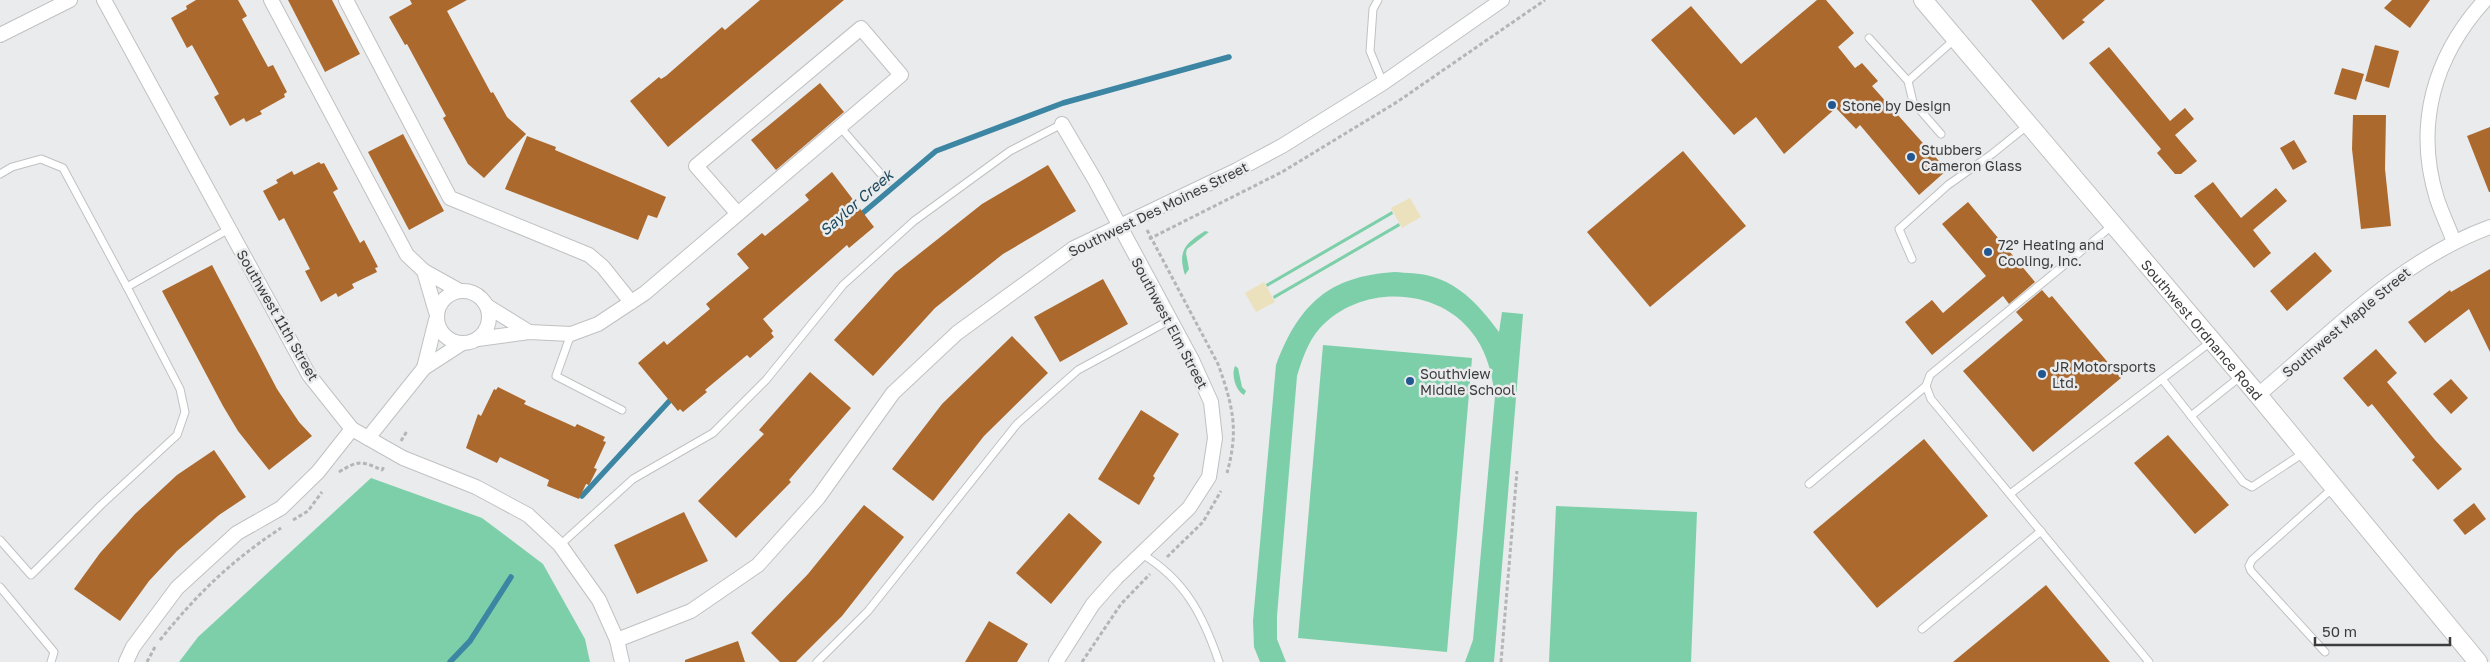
<svg xmlns="http://www.w3.org/2000/svg" width="2490" height="662" font-family="'Golos Text',sans-serif">
	<rect width="100%" height="100%" fill="#eaebec"/>
	<g fill="#7dcfaa">
		<path d="M1392 211 1393 214 1267 287 1266 284Z"/>
		<path d="M1399 223 1400 226 1274 299 1273 296Z"/>
		<path d="M1205 231 1209 232 1187 249 1186 253 1189 269 1185 275C1177 250 1186 243 1205 231Z"/>
		<path d="M1395 272C1406 273 1420 273 1430 276 1461 284 1481 308 1499 332L1502 312 1523 314 1494 662H1465L1473 640 1495 396C1492 375 1488 356 1476 338 1442 286 1361 283 1320 328 1308 341 1302 360 1297 376L1277 616V639L1286 662H1260L1254 647 1253 621 1276 365C1299 304 1329 276 1395 272Z"/>
		<path d="M1323 345 1472 358 1447 652 1298 638Z"/>
		<path d="M1235 366 1238 368 1242 387 1246 391 1244 395C1236 391 1231 375 1235 366Z"/>
		<path d="M371 478 482 518 543 564 585 639 590 662H179L198 637Z"/>
		<path d="M1556 506 1697 512 1691 662H1549Z"/>
	</g>
	<g fill="#ebe1bc">
		<path d="M1410 198 1421 217 1402 228 1391 208Z"/>
		<path d="M1264 282 1275 302 1256 312 1245 293Z"/>
	</g>
	<g fill="none" stroke-linecap="round" stroke-linejoin="round">
		<g stroke="#3c85a3" stroke-width="5.5">
			<path d="M858 217 936 151 1063 103 1229 57"/>
			<path d="M582 496 674 396"/>
			<path d="M450 662 470 641 511 577"/>
		</g>
	</g>
	<g fill="#ac692e">
		<path d="M196 0H238L247 16 242 19 268 67 273 65 287 92 284 94 285 97 260 111 262 114 246 122 244 118 230 126 214 97 219 94 192 45 187 48 171 18 187 9 186 6Z"/>
		<path d="M288 0H332L360 54 325 72Z"/>
		<path d="M410 0H467L447 11 491 93 493 92 507 117 526 134 484 178 468 164 443 118 446 116 407 44 405 45 389 17 412 4Z"/>
		<path d="M760 0H844L668 147 630 101 659 77 661 79 666 76 722 27 725 30Z"/>
		<path d="M1817 0H1826L1854 33 1838 47 1855 68 1862 63 1878 81 1872 86 1947 170 1919 195 1860 125 1856 129 1836 108 1784 154 1756 117 1734 135 1651 40 1691 6 1741 64Z"/>
		<path d="M2031 0H2105L2082 20 2085 22 2063 40Z"/>
		<path d="M2392 0H2430L2410 28 2384 8Z"/>
		<path d="M2375 45 2399 51 2389 88 2365 81Z"/>
		<path d="M2109 47 2170 121 2185 108 2194 119 2175 135 2197 161 2181 174H2175L2157 153 2161 149 2089 63Z"/>
		<path d="M2342 68 2364 74 2356 100 2334 94Z"/>
		<path d="M820 83 844 112 776 170 751 140Z"/>
		<path d="M2353 115H2386L2385 169 2391 226 2361 229 2352 149Z"/>
		<path d="M2490 127V192H2489L2467 136Z"/>
		<path d="M403 134 444 211 409 230 368 152Z"/>
		<path d="M527 136 556 147 555 150 666 197 657 218 648 215 638 240 505 189Z"/>
		<path d="M2294 140 2307 162 2293 170 2280 148Z"/>
		<path d="M1683 151 1746 226 1650 307 1587 232Z"/>
		<path d="M319 162 321 164 324 163 338 189 333 192 360 243 364 240 378 267 375 268 377 272 352 284 354 288 338 297 336 293 321 302 305 271 310 269 284 218 279 221 263 191 278 183 276 180 292 171 294 175Z"/>
		<path d="M1048 165 1076 211 1003 254 935 308 873 376 834 340 895 273 982 204Z"/>
		<path d="M832 172 874 227 849 248 847 245 763 319 773 331 771 333 774 337 750 358 747 355 705 390 707 392 683 412 680 409 678 411 638 363 664 341 667 345 710 309 706 304 749 268 737 254 762 233 765 236 809 200 805 195Z"/>
		<path d="M2213 182 2241 218 2276 188 2287 201 2253 230 2271 253 2254 268 2194 196Z"/>
		<path d="M1968 202 2035 282 2009 304 2003 296 1932 355 1905 322 1932 300 1943 313 1986 276 1942 224Z"/>
		<path d="M2315 252 2332 271 2287 311 2270 291Z"/>
		<path d="M212 265 277 389 299 422 312 436 269 470 238 431 223 406 162 291Z"/>
		<path d="M2490 269V352L2469 309 2425 343 2408 322 2450 290 2451 292Z"/>
		<path d="M1103 279 1128 324 1060 362 1034 317Z"/>
		<path d="M2042 290 2049 298 2052 296 2121 378 2033 452 1963 371 2023 320 2016 312Z"/>
		<path d="M1012 336 1048 373 984 436 933 501 892 469 942 404Z"/>
		<path d="M2376 349 2397 373 2387 382 2435 440 2462 469 2438 490 2412 460 2415 457 2372 404 2368 407 2343 378Z"/>
		<path d="M810 372 851 408 789 480 791 482 736 538 698 501 764 434 759 430Z"/>
		<path d="M2451 379 2468 398 2451 414 2433 394Z"/>
		<path d="M498 387 526 401 524 404 575 427 577 424 605 437 603 441 606 442 594 468 597 469 589 485 586 484 579 499 547 486 549 480 500 457 497 463 466 448 478 414 481 416 494 389 496 390Z"/>
		<path d="M1141 410 1179 434 1153 476 1155 478 1139 505 1098 479Z"/>
		<path d="M2168 435 2229 505 2195 534 2134 463Z"/>
		<path d="M1924 439 1988 516 1877 608 1813 532Z"/>
		<path d="M214 450 246 497 219 515 177 551 149 581 120 621 74 589 100 553 135 514 177 475Z"/>
		<path d="M2474 503 2486 519 2465 535 2453 520Z"/>
		<path d="M864 505 904 537 842 616 796 662H780L751 633 808 574Z"/>
		<path d="M684 512 708 561 637 594 614 545Z"/>
		<path d="M1069 513 1102 542 1051 604 1016 573Z"/>
		<path d="M2046 585 2110 662H1953Z"/>
		<path d="M989 621 1028 644 1017 662H965Z"/>
		<path d="M738 641 745 662H685V660Z"/>
	</g>
	<g fill="none" stroke-linecap="round" stroke-linejoin="round">
		<defs>
			<g id="service">
				<path d="M1378 0 1373 9 1370 51 1383 83"/>
				<path d="M1869 38 1908 81"/>
				<path d="M840 127 887 181"/>
				<path d="M1941 134 1913 102 1908 81 1955 39"/>
				<path d="M0 174 12 167 41 159 63 168 127 287"/>
				<path d="M2113 225 1930 375 1926 386 1931 399 2149 662"/>
				<path d="M1912 259 1899 229 1948 185 1992 154 2028 125"/>
				<path d="M571 334 556 376 622 410"/>
				<path d="M2162 379 2243 482 2252 487 2305 452"/>
				<path d="M2191 416 2241 376"/>
				<path d="M1809 484 1926 386"/>
				<path d="M2010 494 2212 341"/>
				<path d="M0 540 31 575 101 505 177 435 185 412 180 389 127 287 229 229"/>
				<path d="M560 545 633 479 713 433 766 380 843 285 914 221 1010 151 1062 124"/>
				<path d="M1142 554C1185 580 1203 615 1219 662"/>
				<path d="M0 587 54 652 51 662"/>
				<path d="M1922 629 2041 531"/>
				<path d="M2325 652 2251 571 2249 566 2252 560 2334 487"/>
				<path d="M817 662 868 611 1017 424 1078 370 1170 320"/>
			</g>
			<g id="minor">
				<path d="M104 0 309 375 352 429 403 458 476 487 528 515 560 545 599 600 617 640 622 662"/>
				<path d="M271 0 407 255 424 271 460 291"/>
				<path d="M346 0 450 198 589 255 603 267 631 302"/>
				<path d="M0 35 70 0"/>
				<path d="M2454 242C2449 228 2442 214 2437 199 2414 125 2434 56 2485 0"/>
				<path d="M424 271 436 312"/>
				<circle cx="463" cy="317" r="26"/>
				<path d="M487 306 529 332"/>
				<path d="M478 339 529 332 571 334 598 324 645 293 901 75 861 28 696 166 738 214"/>
				<path d="M424 368 436 320"/>
				<path d="M2258 395C2331 334 2399 260 2490 227"/>
				<path d="M368 438 424 368 461 344"/>
				<path d="M617 640 691 611 758 565 818 498 893 393 957 333 1074 248 1237 170 1282 146 1383 83 1502 0"/>
				<path d="M126 662 133 647 177 588 237 533 281 508 318 472 352 429"/>
				<path d="M1056 662 1093 604 1116 578 1189 508 1209 477 1215 438 1211 402 1192 360 1095 180 1062 124"/>
			</g>
			<g id="tertiary">
				<path id="s1" d="M1923 0 2258 395 2478 662"/>
			</g>
		</defs>
		<use href="#service" stroke="#c0c1c2" stroke-width="9"/>
		<use href="#minor" stroke="#c0c1c2" stroke-width="16"/>
		<use href="#tertiary" stroke="#c0c1c2" stroke-width="20"/>
		<g stroke="#b5b5b6" stroke-width="3" stroke-dasharray="4 2.5" stroke-linecap="butt">
			<path d="M1147 230 1218 364C1233 406 1239 430 1227 473"/>
			<path d="M1149 239 1282 172 1397 102 1545 0"/>
			<path d="M401 441 407 431"/>
			<path d="M339 472C358 460 362 461 382 470L385 465"/>
			<path d="M293 520 308 511 322 492"/>
			<path d="M1167 557 1203 522 1221 491"/>
			<path d="M160 640C198 593 231 561 281 528"/>
			<path d="M147 662 156 645"/>
			<path d="M1082 662 1121 604 1150 574"/>
			<path d="M1501 662 1517 471"/>
		</g>
		<use href="#service" stroke="#fff" stroke-width="7"/>
		<use href="#minor" stroke="#fff" stroke-width="14"/>
		<use href="#tertiary" stroke="#fff" stroke-width="18"/>
	</g>
	<g fill="#235790" stroke="#eaebec" stroke-width="2">
		<circle cx="1832" cy="105" r="5"/>
		<circle cx="1911" cy="157" r="5"/>
		<circle cx="1988" cy="252" r="5"/>
		<circle cx="2042" cy="374" r="5"/>
		<circle cx="1410" cy="381" r="5"/>
	</g>
	<g text-anchor="middle" dominant-baseline="central" stroke-width="5" stroke-linejoin="round" paint-order="stroke">
		<g font-size="14" fill="#3c3c3d" stroke="#eaebec" text-anchor="start">
			<text x="1842" y="105">Stone by Design</text>
			<text x="1921" y="149">Stubbers<tspan x="1921" dy="16">Cameron Glass</tspan></text>
			<text x="1998" y="244">72° Heating and<tspan x="1998" dy="16">Cooling, Inc.</tspan></text>
			<text x="2052" y="366">JR Motorsports<tspan x="2052" dy="16">Ltd.</tspan></text>
			<text x="1420" y="373">Southview<tspan x="1420" dy="16">Middle School</tspan></text>
		</g>
		<g font-size="14" fill="#3c3c3d" stroke="#eaebec">
			<text transform="translate(1158 209) rotate(-26)">Southwest Des Moines Street</text>
			<text transform="translate(278 315) rotate(60)">Southwest 11th Street</text>
			<text transform="translate(2346 322) rotate(-40)">Southwest Maple Street</text>
			<text transform="translate(1170 323) rotate(62)">Southwest Elm Street</text>
			<text stroke="none"><textPath href="#s1" startOffset="432">Southwest Ordnance Road</textPath></text>
		</g>
		<g font-size="15" font-style="italic" fill="#1e495c" stroke="#eaebec">
			<text transform="translate(856 202) rotate(-41)">Saylor Creek</text>
		</g>
	</g>
	<path d="M2315 637v8h135v-8" fill="none" stroke="#3c3c3d" stroke-width="2.5"/>
	<text x="2322" y="637" font-size="15" fill="#3c3c3d" stroke="#eaebec" stroke-width="4" paint-order="stroke">50 m</text>
</svg>
